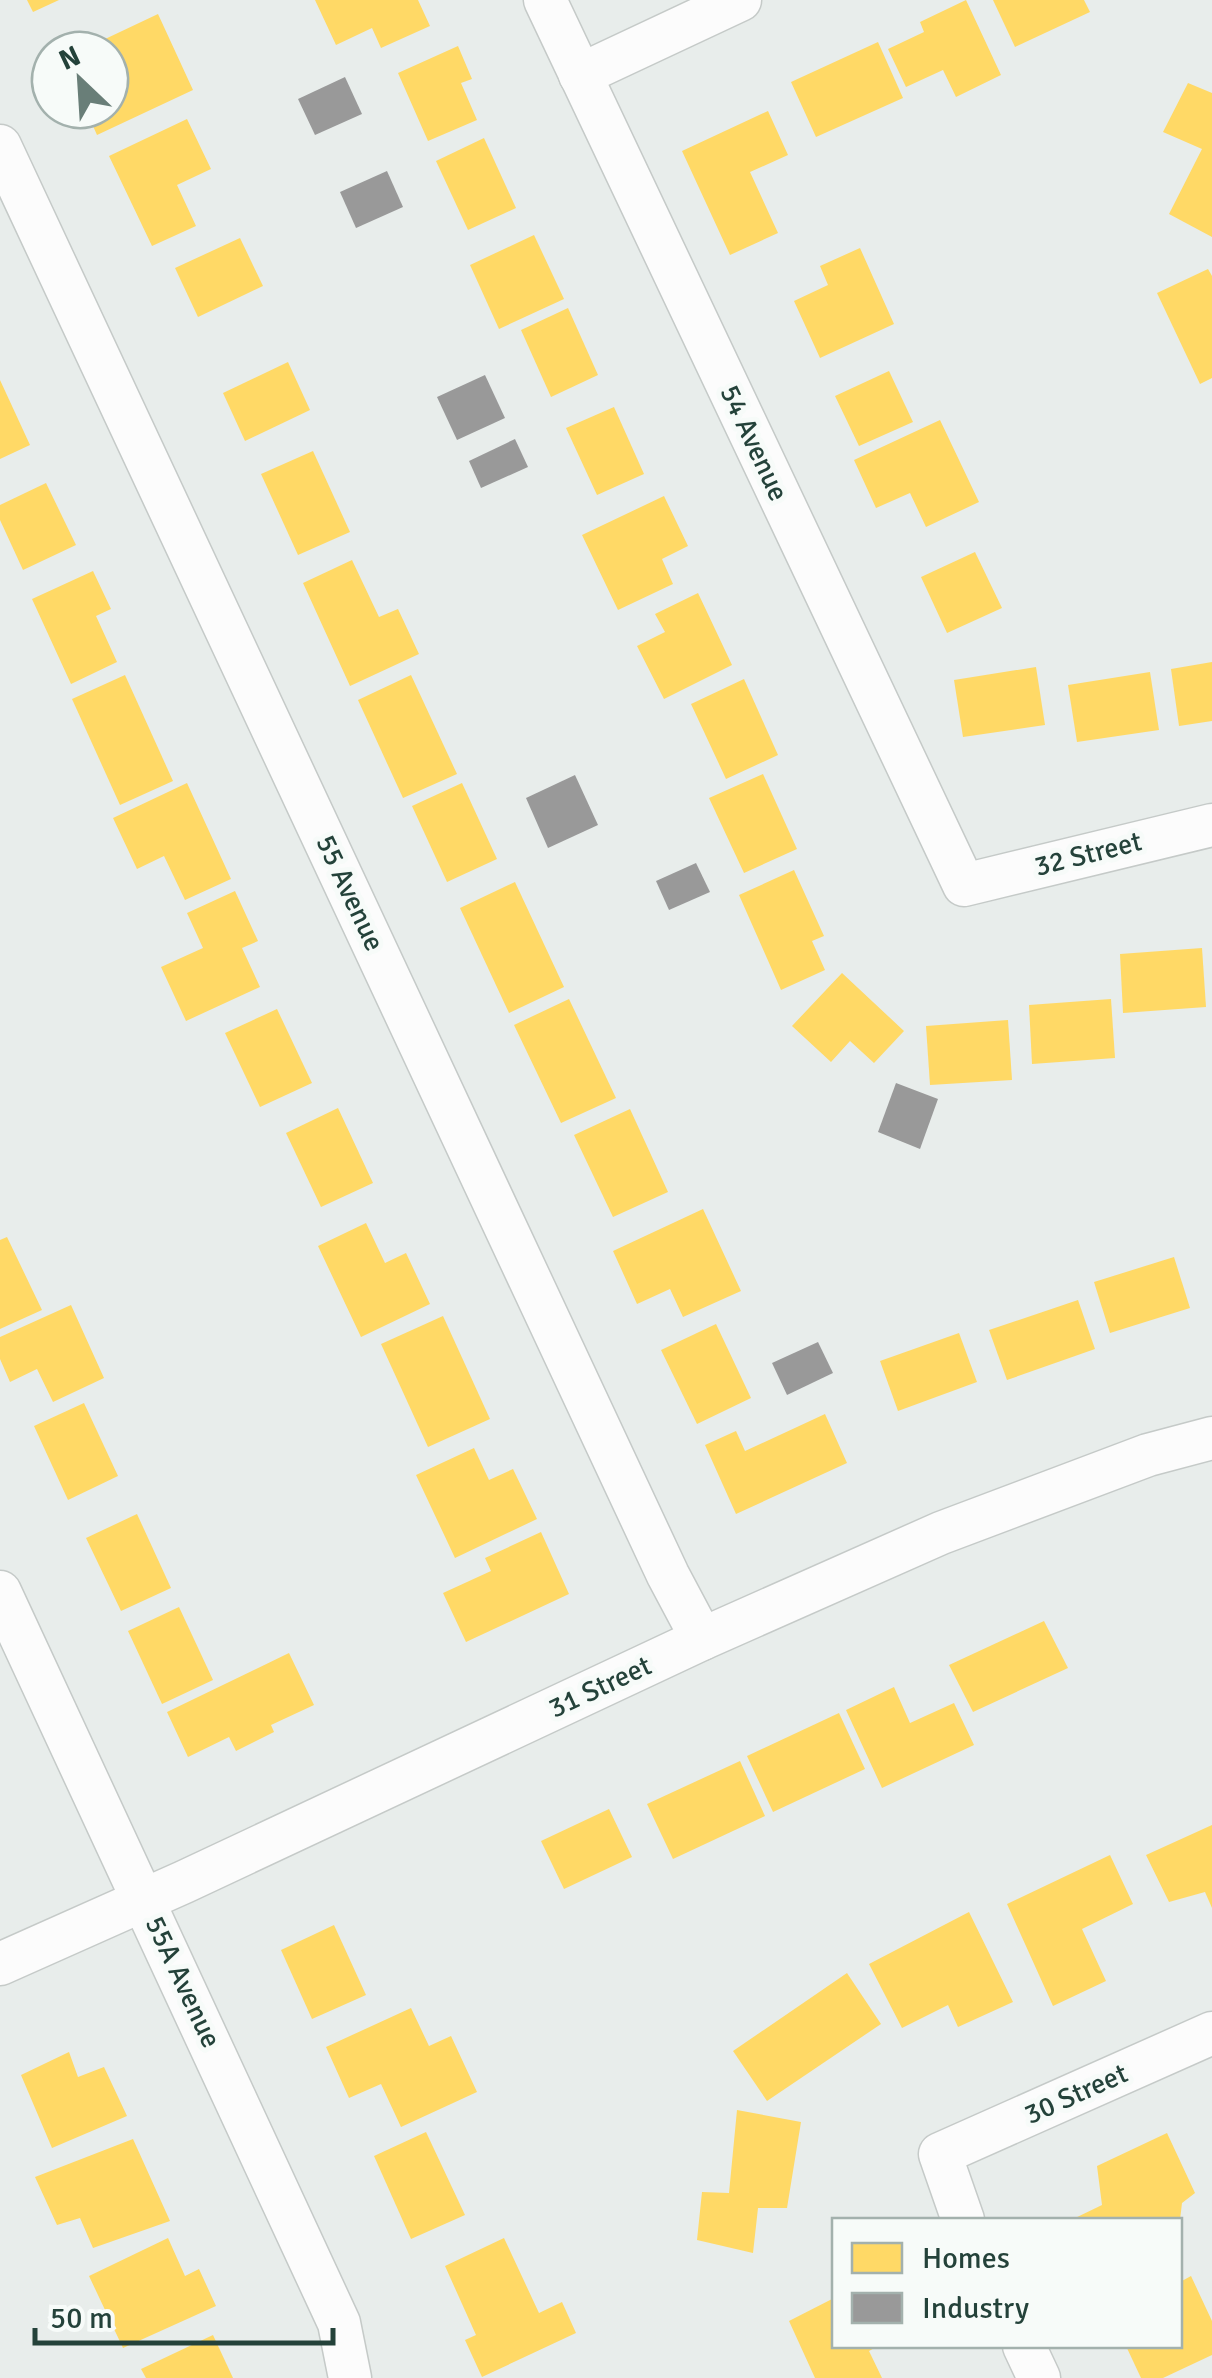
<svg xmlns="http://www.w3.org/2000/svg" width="1212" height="2378" font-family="Signika,sans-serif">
	<rect width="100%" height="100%" fill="#e8edeb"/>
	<g fill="#ffd966">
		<path d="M27 0H59L33 12Z"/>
		<path d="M315 0H418L430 26 381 48 372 28 336 45Z"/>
		<path d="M966 0 1001 75 956 97 943 70 906 87 888 49 924 32 920 22Z"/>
		<path d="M993 0H1084L1090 12 1015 47Z"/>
		<path d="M158 14 193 90 97 135 86 110H110V71L116 68 103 40Z"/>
		<path d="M878 42 903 98 816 137 791 82Z"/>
		<path d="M458 46 472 79 461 83 477 120 428 141 398 73Z"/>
		<path d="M1188 83 1212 93V237L1169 214 1202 149 1163 132Z"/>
		<path d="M768 111 788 155 750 172 778 233 730 255 682 151Z"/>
		<path d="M187 119 211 169 177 185 196 226 152 246 109 156Z"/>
		<path d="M484 138 516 208 468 230 436 161Z"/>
		<path d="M534 235 564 299 499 329 470 265Z"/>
		<path d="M240 238 263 286 198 317 175 268Z"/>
		<path d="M860 248 894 324 820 358 794 301 828 285 820 266Z"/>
		<path d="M1208 269 1212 276V378L1200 384 1157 293Z"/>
		<path d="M568 308 598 375 551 397 521 330Z"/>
		<path d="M288 362 310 410 245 441 223 393Z"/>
		<path d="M889 371 913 422 859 446 835 396Z"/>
		<path d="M0 380 30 445 0 459Z"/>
		<path d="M614 407 644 474 597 495 566 428Z"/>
		<path d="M940 420 979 502 926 527 910 493 876 508 854 460Z"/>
		<path d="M313 451 350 532 298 555 261 474Z"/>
		<path d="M46 483 76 545 23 570 0 520V505Z"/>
		<path d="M664 496 688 546 662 559 673 584 618 610 582 535Z"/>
		<path d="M975 552 1002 608 947 633 921 577Z"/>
		<path d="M352 560 379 617 398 609 419 654 350 686 303 583Z"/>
		<path d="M93 571 111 609 96 616 117 662 71 684 32 599Z"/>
		<path d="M698 593 732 665 664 699 637 646 665 632 655 614Z"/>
		<path d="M1212 662V721L1179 726 1171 669Z"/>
		<path d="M1036 667 1045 725 963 737 954 680Z"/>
		<path d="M1150 672 1159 730 1077 742 1068 685Z"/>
		<path d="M125 675 173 781 120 805 72 699Z"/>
		<path d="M411 675 457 774 403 798 358 700Z"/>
		<path d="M744 679 778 755 726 779 691 704Z"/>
		<path d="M763 774 797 849 744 873 709 798Z"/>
		<path d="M187 783 231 879 185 900 164 856 137 869 113 818Z"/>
		<path d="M462 783 497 859 447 882 412 806Z"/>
		<path d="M794 870 824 936 812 941 825 970 781 990 739 895Z"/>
		<path d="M515 882 564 987 509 1013 460 908Z"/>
		<path d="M235 891 258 941 242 948 260 987 186 1021 161 967 203 948 187 913Z"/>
		<path d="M1202 948 1206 1007 1123 1013 1120 954Z"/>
		<path d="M842 973 904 1031 874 1063 850 1041 831 1062 792 1026Z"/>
		<path d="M569 999 616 1098 561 1123 514 1025Z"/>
		<path d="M1111 999 1115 1058 1032 1064 1029 1005Z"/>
		<path d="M277 1009 312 1083 260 1107 225 1033Z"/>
		<path d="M1008 1020 1012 1080 930 1085 926 1026Z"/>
		<path d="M338 1108 373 1183 321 1207 286 1133Z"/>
		<path d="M630 1109 668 1192 613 1217 574 1135Z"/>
		<path d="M703 1209 741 1291 683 1317 670 1289 637 1304 613 1251Z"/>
		<path d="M366 1223 385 1263 406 1253 430 1304 361 1337 318 1246Z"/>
		<path d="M7 1237 42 1310 0 1329V1240Z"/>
		<path d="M1174 1257 1190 1308 1110 1333 1094 1282Z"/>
		<path d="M1078 1300 1095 1349 1007 1380 989 1330Z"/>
		<path d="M71 1305 104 1378 53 1402 37 1369 10 1382 0 1359V1337Z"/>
		<path d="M443 1316 490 1419 428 1447 381 1344Z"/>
		<path d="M716 1324 751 1398 697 1424 661 1350Z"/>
		<path d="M959 1333 977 1382 898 1411 880 1361Z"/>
		<path d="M84 1403 118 1476 68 1500 34 1426Z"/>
		<path d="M825 1414 847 1463 736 1514 705 1445 736 1431 745 1451Z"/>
		<path d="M474 1448 489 1480 513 1469 537 1519 455 1558 416 1475Z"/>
		<path d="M137 1514 171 1588 121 1611 86 1538Z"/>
		<path d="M541 1532 569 1594 466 1642 443 1593 491 1571 485 1558Z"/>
		<path d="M179 1607 213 1680 162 1704 128 1631Z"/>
		<path d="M1044 1621 1068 1668 973 1712 949 1665Z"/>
		<path d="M289 1653 314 1705 271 1725 274 1732 236 1751 229 1737 188 1757 167 1712Z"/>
		<path d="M894 1687 910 1723 954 1703 974 1745 882 1788 846 1710Z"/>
		<path d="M839 1713 865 1769 773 1812 747 1756Z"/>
		<path d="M740 1761 765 1816 673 1859 647 1804Z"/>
		<path d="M609 1809 632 1857 564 1889 541 1841Z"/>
		<path d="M1212 1825V1908L1205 1892 1169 1902 1146 1855Z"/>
		<path d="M1110 1855 1133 1904 1082 1929 1106 1981 1053 2006 1007 1904Z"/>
		<path d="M969 1912 1013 2002 958 2027 948 2005 902 2028 869 1964Z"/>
		<path d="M334 1925 366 1995 312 2019 281 1950Z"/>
		<path d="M847 1973 881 2024 767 2101 733 2051Z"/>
		<path d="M411 2008 429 2046 451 2036 477 2092 401 2127 381 2084 349 2098 326 2047Z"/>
		<path d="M69 2052 78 2077 104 2067 127 2116 52 2148 21 2075Z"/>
		<path d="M737 2110 801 2122 787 2208H758L753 2253 697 2240 702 2192 729 2193Z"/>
		<path d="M426 2132 465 2215 411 2239 374 2156Z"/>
		<path d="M1167 2133 1195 2193 1182 2203 1180 2220H1071L1102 2205 1097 2166Z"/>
		<path d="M133 2139 170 2221 93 2248 80 2218 57 2225 35 2177Z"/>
		<path d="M168 2238 185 2276 199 2269 216 2306 123 2348 89 2276Z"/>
		<path d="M504 2238 539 2313 562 2302 576 2333 482 2377 465 2340 476 2335 445 2266Z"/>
		<path d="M1191 2276 1212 2321V2355L1163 2378H1141L1126 2346H1180V2282Z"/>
		<path d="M834 2298V2346H878L869 2351 882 2378H815L789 2321Z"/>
		<path d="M213 2335 233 2378H146L141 2369Z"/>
	</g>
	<g fill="#999">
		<path d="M345 77 362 114 315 135 298 99Z"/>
		<path d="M387 171 403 207 356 228 340 192Z"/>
		<path d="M485 375 505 418 457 440 437 397Z"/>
		<path d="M515 439 528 467 481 488 469 461Z"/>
		<path d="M575 775 598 825 548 848 526 798Z"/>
		<path d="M696 863 710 892 669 910 656 881Z"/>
		<path d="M896 1083 938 1099 920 1149 878 1132Z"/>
		<path d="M818 1342 833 1373 787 1395 772 1363Z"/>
	</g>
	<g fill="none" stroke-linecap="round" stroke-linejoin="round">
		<defs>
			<g id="minor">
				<path d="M545 0 964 885 1212 825"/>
				<path d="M580 75 740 0"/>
				<path d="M0 146 668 1575 702 1639"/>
				<path d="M0 1592 339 2323 350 2378"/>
				<path d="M0 1964 184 1882 702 1639 941 1533 1148 1455 1212 1438"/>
				<path d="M963 2220 940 2154 1212 2033"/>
				<path d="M1024 2346 1039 2378"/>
			</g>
		</defs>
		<use href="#minor" stroke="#c5cac8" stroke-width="45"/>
		<use href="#minor" stroke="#fcfcfc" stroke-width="42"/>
	</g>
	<g text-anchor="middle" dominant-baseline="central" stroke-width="10" stroke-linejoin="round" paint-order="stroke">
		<g font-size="28" fill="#24423a" stroke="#f7fbf9">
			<text transform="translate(754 443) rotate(65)">54 Avenue</text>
			<text transform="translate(1088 854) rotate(-14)">32 Street</text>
			<text transform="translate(350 893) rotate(65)">55 Avenue</text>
			<text transform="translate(600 1687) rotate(-25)">31 Street</text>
			<text transform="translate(183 1982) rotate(65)">55A Avenue</text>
			<text transform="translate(1076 2094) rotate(-24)">30 Street</text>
		</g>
	</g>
	<rect x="832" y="2218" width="350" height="130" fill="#f7fbf9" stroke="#a3b1ad" stroke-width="2.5"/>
	<rect x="852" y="2243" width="50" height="30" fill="#ffd966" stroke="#a3b1ad" stroke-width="2.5"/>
	<text x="922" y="2268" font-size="30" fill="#24423a">Homes</text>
	<rect x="852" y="2293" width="50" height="30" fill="#999999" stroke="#a3b1ad" stroke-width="2.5"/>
	<text x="922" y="2318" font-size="30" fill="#24423a">Industry</text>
	<g transform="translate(80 80) rotate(335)"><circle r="48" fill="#f7fbf9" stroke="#a3b1ad" stroke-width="2.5"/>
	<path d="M0-8L18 38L0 25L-18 38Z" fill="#697e78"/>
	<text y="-15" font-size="28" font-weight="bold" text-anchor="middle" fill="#24423a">N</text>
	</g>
	<path d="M35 2328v15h298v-15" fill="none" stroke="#24423a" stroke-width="5"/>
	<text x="50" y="2328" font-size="30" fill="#24423a" stroke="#f7fbf9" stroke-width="8" paint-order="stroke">50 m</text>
</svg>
